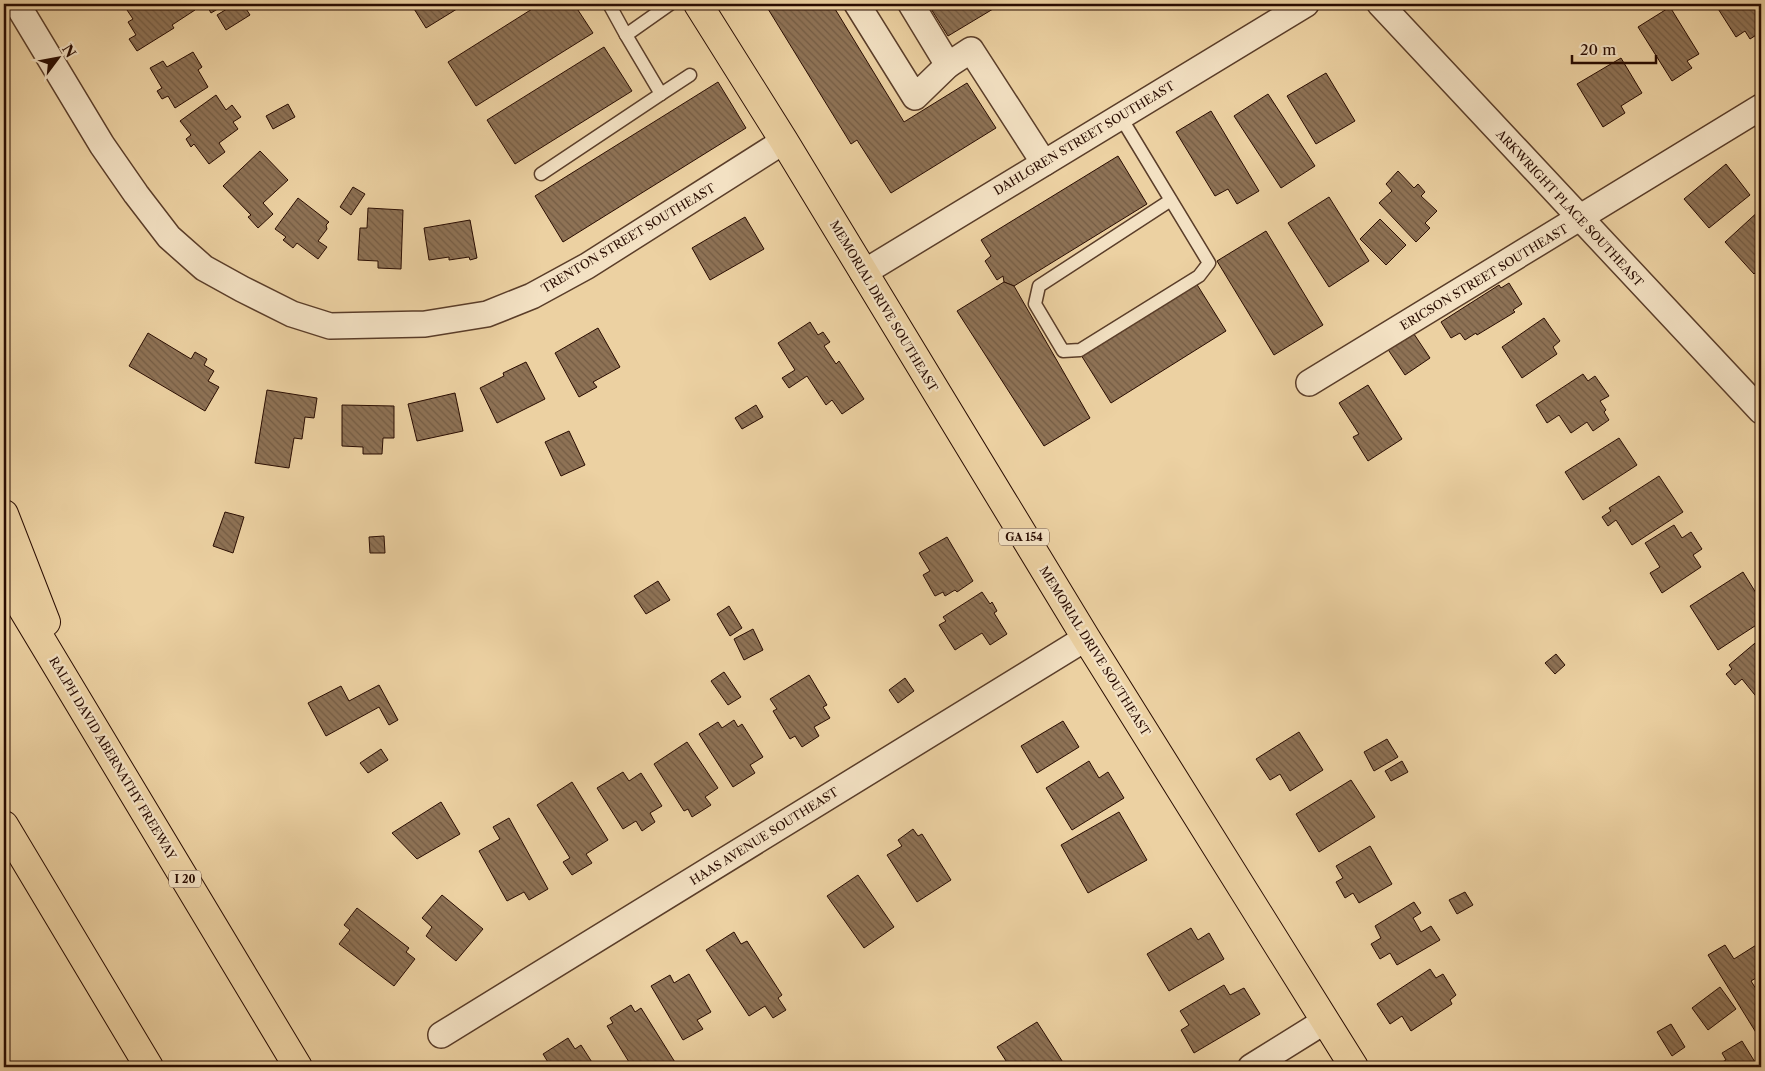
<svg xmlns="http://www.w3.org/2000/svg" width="1765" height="1071" font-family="'Libre Caslon Text',serif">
	<defs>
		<pattern id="building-back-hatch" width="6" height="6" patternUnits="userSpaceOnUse" patternTransform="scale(1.25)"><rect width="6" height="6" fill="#8e7255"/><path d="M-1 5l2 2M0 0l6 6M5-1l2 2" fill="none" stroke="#745c44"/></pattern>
	</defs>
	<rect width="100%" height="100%" fill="#ecd1a2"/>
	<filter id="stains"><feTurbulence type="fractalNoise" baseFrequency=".004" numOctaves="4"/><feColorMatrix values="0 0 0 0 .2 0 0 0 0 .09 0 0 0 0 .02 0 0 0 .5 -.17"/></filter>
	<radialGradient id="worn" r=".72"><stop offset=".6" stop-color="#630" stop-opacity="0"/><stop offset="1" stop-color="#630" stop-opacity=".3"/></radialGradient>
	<g fill="url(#building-back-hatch)" stroke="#290c01">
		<path d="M130 4H191L195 10 172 25 174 28 137 51 129 39 136 35 128 22 133 19 125 7Z"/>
		<path d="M206 4H226L211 13Z"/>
		<path d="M235 4H243L250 15 226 30 217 15Z"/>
		<path d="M255 4H266L258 9Z"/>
		<path d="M411 4H465L426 28Z"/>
		<path d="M540 4H574L593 33 476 106 448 62Z"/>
		<path d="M765 4H832L904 122 967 83 996 128 891 193 857 140 851 144Z"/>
		<path d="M928 4H989L993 9 948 36Z"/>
		<path d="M1715 4H1758L1761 8V32L1750 39 1745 31 1736 37Z"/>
		<path d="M1670 7 1699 54 1687 61 1692 68 1672 81 1638 27Z"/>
		<path d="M604 47 632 91 515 164 487 120Z"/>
		<path d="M193 52 202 67 198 70 208 87 175 108 168 96 162 99 157 91 162 88 150 68 163 61 167 67Z"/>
		<path d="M1621 58 1642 93 1621 106 1625 113 1603 127 1577 84Z"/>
		<path d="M1326 73 1355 121 1316 144 1287 96Z"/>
		<path d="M718 82 746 128 563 242 535 196Z"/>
		<path d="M1268 94 1315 166 1281 188 1234 116Z"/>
		<path d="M216 95 226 110 232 105 241 117 233 122 238 129 219 143 225 152 209 164 194 144 191 147 186 139 191 135 180 121Z"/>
		<path d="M288 104 295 117 273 129 266 116Z"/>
		<path d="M1211 111 1259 191 1237 204 1228 189 1215 196 1176 132Z"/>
		<path d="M260 151 288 180 263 203 273 214 258 228 248 217 251 215 223 186Z"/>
		<path d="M1118 156 1147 204 1014 286 1004 282 1003 276 997 280 985 261 991 256 981 240Z"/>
		<path d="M1726 164 1750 195 1709 228 1684 199Z"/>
		<path d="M1398 171 1414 188 1418 184 1425 192 1421 196 1437 211 1425 223 1430 228 1416 242 1379 203 1392 191 1386 184Z"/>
		<path d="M353 187 365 194 351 215 340 207Z"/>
		<path d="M1329 197 1369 261 1329 287 1288 223Z"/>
		<path d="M298 198 329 222 326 225 327 229 318 241 327 247 318 259 297 243 293 248 283 240 286 237 275 229Z"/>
		<path d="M368 208 403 210 401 269 378 268V261L358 260 360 228H367Z"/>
		<path d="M1761 209V271L1759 273 1757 271 1754 274 1725 242Z"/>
		<path d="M745 217 764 249 710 280 692 248Z"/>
		<path d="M1380 219 1406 245 1386 265 1360 239Z"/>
		<path d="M470 220 477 258 470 260 469 257 449 260V257L429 260 424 228Z"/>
		<path d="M1266 231 1323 325 1274 355 1217 261Z"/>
		<path d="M1004 282 1014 286 1090 418 1044 446 957 311Z"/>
		<path d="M1196 283 1226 331 1111 403 1081 355Z"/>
		<path d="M1509 283 1522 304 1513 310 1515 312 1477 335 1476 333 1465 340 1460 333 1451 338 1441 322 1499 285 1501 288Z"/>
		<path d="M1544 318 1560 341 1553 347 1557 354 1522 378 1502 347Z"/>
		<path d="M810 322 818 335 823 332 830 342 824 346 836 364 839 361 841 364 864 399 842 414 832 400 826 405 807 376 789 388 782 378 795 370 778 343Z"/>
		<path d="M598 328 620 367 593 382 597 387 579 397 555 353Z"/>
		<path d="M1412 331 1430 358 1405 375 1387 348Z"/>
		<path d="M148 333 191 359 195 352 207 359 204 365 214 371 208 381 219 387 205 411 129 366Z"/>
		<path d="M526 362 545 399 497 423 480 388 504 376 503 373Z"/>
		<path d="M1583 374 1588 381 1595 376 1609 396 1600 401 1606 410 1604 412 1609 420 1593 431 1587 422 1571 433 1559 415 1547 423 1536 405Z"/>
		<path d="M1368 385 1402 439 1368 461 1353 437 1359 434 1339 403Z"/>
		<path d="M267 390 317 398 314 418 305 417 302 439 294 438 289 468 255 463Z"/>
		<path d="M455 393 463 431 417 441 408 404Z"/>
		<path d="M342 405 394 406V438H383L382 454H363V447L342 446Z"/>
		<path d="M756 405 763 417 742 429 735 418Z"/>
		<path d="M569 431 585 465 561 476 545 442Z"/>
		<path d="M1619 438 1637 465 1583 500 1565 472Z"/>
		<path d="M1659 476 1683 512 1632 545 1616 520 1608 526 1602 517 1611 511 1609 508Z"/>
		<path d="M225 512 244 517 233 553 213 546Z"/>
		<path d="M1674 525 1682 538 1691 532 1702 549 1693 555 1701 567 1662 593 1650 573 1660 567 1645 543Z"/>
		<path d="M384 536 385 553H370L369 537Z"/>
		<path d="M947 537 973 581 957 592 955 590 945 596 943 592 935 596 923 575 930 571 919 553Z"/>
		<path d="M1743 572 1761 601V622L1718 650 1690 606Z"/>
		<path d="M658 581 670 600 646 614 634 596Z"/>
		<path d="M982 592 990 604 992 602 997 611 994 613 1007 634 990 645 982 633 955 650 939 625 946 621 943 617Z"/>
		<path d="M729 606 742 628 730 636 717 614Z"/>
		<path d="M753 629 763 650 744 660 734 639Z"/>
		<path d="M1761 638V698L1759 700 1742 679 1735 685 1726 674 1732 669 1729 665Z"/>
		<path d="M1556 654 1565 665 1555 674 1545 663Z"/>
		<path d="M724 672 741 697 728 705 711 681Z"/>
		<path d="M809 675 827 705 823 707 830 718 814 727 819 736 802 747 795 736 790 739 773 711 777 709 770 699Z"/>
		<path d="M905 678 914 691 898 703 889 690Z"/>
		<path d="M379 685 398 720 389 725 379 707 326 736 308 703 341 686 349 701Z"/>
		<path d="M734 720 738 727 742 724 763 757 750 765 755 773 733 787 699 734 718 722 722 728Z"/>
		<path d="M1063 721 1079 747 1037 773 1021 746Z"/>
		<path d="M1299 732 1323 770 1290 791 1280 774 1270 780 1256 759Z"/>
		<path d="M1387 739 1398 757 1374 771 1364 752Z"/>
		<path d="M687 742 718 788 705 797 711 805 692 817 688 809 684 811 654 764Z"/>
		<path d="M381 749 388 760 368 773 360 763Z"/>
		<path d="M1089 761 1099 778 1108 772 1124 798 1072 830 1046 788Z"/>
		<path d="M1402 761 1408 772 1391 781 1385 771Z"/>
		<path d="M623 772 629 781 641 773 662 806 650 813 655 822 642 831 636 821 623 829 597 788Z"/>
		<path d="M1351 780 1375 817 1319 852 1296 814Z"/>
		<path d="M572 782 608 840 586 854 592 863 572 875 563 862 570 858 537 805Z"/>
		<path d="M441 802 460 834 417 859 392 833Z"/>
		<path d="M1119 812 1147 860 1088 893 1061 845Z"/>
		<path d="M509 818 548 889 529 900 524 892 507 901 479 851 500 839 493 827Z"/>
		<path d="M913 829 918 836 922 834 951 880 917 902 887 855 902 846 898 840Z"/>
		<path d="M1370 846 1392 884 1359 903 1353 893 1345 898 1336 882 1343 878 1336 866Z"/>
		<path d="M858 875 894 927 864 948 827 896Z"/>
		<path d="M1465 892 1473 905 1457 914 1449 900Z"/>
		<path d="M442 895 483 929 456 961 426 936 432 927 422 918Z"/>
		<path d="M1414 902 1421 913 1413 918 1421 932 1431 926 1440 940 1397 965 1390 953 1380 959 1371 944 1381 938 1375 926Z"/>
		<path d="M357 908 409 948 406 952 415 959 394 986 339 944 350 930 344 925Z"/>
		<path d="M1191 928 1198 940 1209 933 1224 959 1169 991 1147 954Z"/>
		<path d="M734 932 741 944 747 941 782 995 778 998 786 1010 773 1018 765 1006 749 1016 706 950Z"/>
		<path d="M1761 942V975L1751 981 1761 997 1760 1039 1708 955 1725 945 1734 959Z"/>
		<path d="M1430 969 1436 978 1443 974 1456 995 1450 1000 1452 1004 1411 1031 1402 1016 1390 1024 1377 1004Z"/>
		<path d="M689 974 711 1012 697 1020 703 1029 683 1040 651 986 670 975 674 983Z"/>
		<path d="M1224 985 1230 995 1244 988 1260 1014 1194 1053 1181 1030 1189 1025 1180 1011Z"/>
		<path d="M1720 987 1736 1009 1708 1030 1692 1008Z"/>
		<path d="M631 1005 635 1012 641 1008 678 1067H632L607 1026 613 1023 610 1018Z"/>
		<path d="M1037 1022 1066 1067H1010L997 1047Z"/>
		<path d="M1671 1024 1685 1047 1672 1056 1657 1032Z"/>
		<path d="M568 1038 575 1049 581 1045 595 1067H551L543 1054Z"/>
		<path d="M1742 1041 1758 1067H1713L1726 1060 1722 1053Z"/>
	</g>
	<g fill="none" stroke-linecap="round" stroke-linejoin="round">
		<defs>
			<g id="lane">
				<path d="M609 4 626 35"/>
				<path d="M670 4 626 35 661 94 690 75"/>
				<path d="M1120 116 1209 263 1199 276 1080 350 1063 351 1035 304 1039 286 1171 200"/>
				<path d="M541 174 661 94"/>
			</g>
			<g id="street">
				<path d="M17 4 102 145 136 194 169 237 204 268 242 289 292 314 330 326 425 324 487 314 532 296 587 266 784 141"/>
				<path d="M857 4 915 97 948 65"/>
				<path d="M911 4 948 65 971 50 1044 163"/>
				<path d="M1380 4 1761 411"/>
				<path d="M863 273 1306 4"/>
				<path d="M1309 383 1761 107"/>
				<path d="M441 1035 1086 638"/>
				<path d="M1251 1067 1325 1021"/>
			</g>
			<path id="primary" d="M698 4 784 141 1086 638 1354 1067"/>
			<g id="highway">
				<path d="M4 514 46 622"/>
				<path d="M4 578 298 1067"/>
				<path d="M4 825 149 1067"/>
			</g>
		</defs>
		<use href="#lane" stroke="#5a3d29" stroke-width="15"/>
		<use href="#street" stroke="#5a3d29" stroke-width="28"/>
		<use href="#primary" stroke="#290c01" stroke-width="30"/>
		<use href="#highway" stroke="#290c01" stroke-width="30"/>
		<use href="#lane" stroke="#f3e1c3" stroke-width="12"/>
		<use href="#street" stroke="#f3e1c3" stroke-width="25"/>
		<use href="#primary" stroke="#ecd1a2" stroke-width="28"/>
		<use href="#highway" stroke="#ecd1a2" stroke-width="28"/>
	</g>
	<g text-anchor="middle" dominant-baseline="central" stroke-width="4.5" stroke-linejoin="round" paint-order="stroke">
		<g fill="#f3e1c3" stroke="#664c3b" stroke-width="1">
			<rect x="999" y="528.5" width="50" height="17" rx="4"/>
			<rect x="169" y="870.5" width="32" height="17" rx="4"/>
		</g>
		<g font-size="11" font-weight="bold" fill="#290c01">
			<text x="1024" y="537">GA 154</text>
			<text x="185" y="879">I 20</text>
		</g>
		<g font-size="12" fill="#290c01" stroke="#f3e1c3">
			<text transform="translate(1084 138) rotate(-31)">DAHLGREN STREET SOUTHEAST</text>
			<text transform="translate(1570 208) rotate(47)">ARKWRIGHT PLACE SOUTHEAST</text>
			<text transform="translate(628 238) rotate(-31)">TRENTON STREET SOUTHEAST</text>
			<text transform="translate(1484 277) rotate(-31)">ERICSON STREET SOUTHEAST</text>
			<text transform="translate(884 306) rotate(59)">MEMORIAL DRIVE SOUTHEAST</text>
			<text transform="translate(1095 651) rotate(58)">MEMORIAL DRIVE SOUTHEAST</text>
			<text transform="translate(113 758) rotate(59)">RALPH DAVID ABERNATHY FREEWAY</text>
			<text transform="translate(764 836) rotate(-32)">HAAS AVENUE SOUTHEAST</text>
		</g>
	</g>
	<rect width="1765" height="1071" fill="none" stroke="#ecd1a2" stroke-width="20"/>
	<rect x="5" y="5" width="1755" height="1061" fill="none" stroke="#290c01" stroke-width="2.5"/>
	<rect x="10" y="10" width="1745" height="1051" fill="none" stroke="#290c01"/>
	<g transform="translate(58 58) rotate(58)" stroke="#f3e1c3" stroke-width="4" paint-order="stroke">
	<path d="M0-4L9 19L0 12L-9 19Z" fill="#290c01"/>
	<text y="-8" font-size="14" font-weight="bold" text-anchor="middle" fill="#290c01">N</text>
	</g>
	<path d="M1572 55v8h84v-8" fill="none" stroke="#290c01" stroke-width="2.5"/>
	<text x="1580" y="55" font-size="15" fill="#290c01" stroke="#f3e1c3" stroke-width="4" paint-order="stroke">20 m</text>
	<rect width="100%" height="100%" filter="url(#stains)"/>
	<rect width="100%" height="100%" fill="url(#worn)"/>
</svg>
